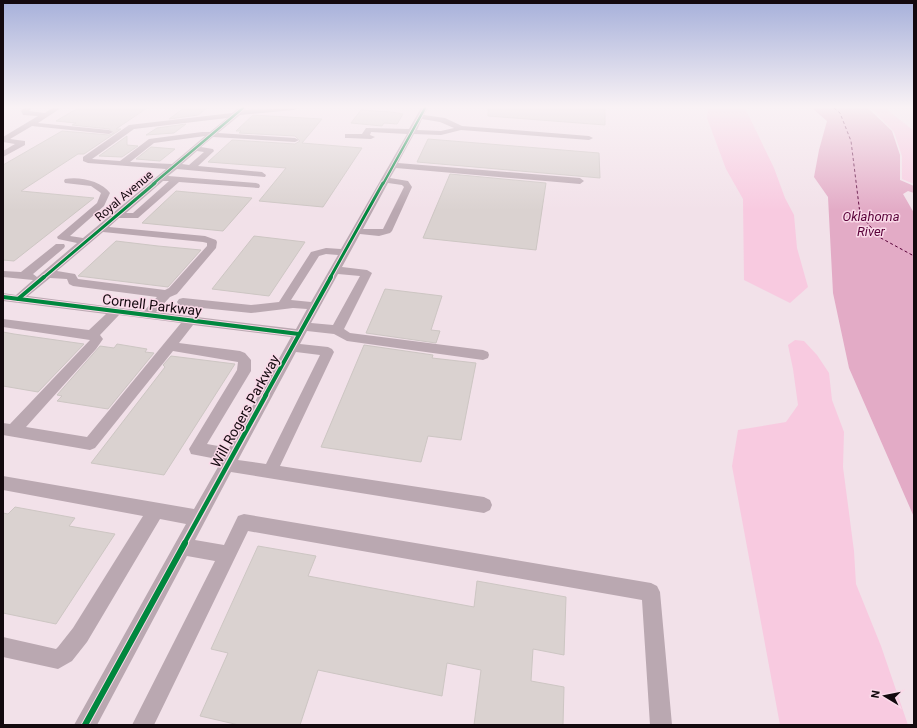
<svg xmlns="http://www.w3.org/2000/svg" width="917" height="728" font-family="Roboto,sans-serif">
	<rect width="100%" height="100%" fill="#f2e1e9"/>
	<g fill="#f8cae0">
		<path d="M708 108H745L774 168 785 198 794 215 797 248 808 287 790 303 744 280 743 199 726 169 707 118Z"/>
		<path d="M871 108H885L914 131V184L902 179V156L894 132Z"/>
		<path d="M795 340 804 341 817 355 829 373 832 400 844 432 843 467 854 551 856 584 881 646 908 725H780L732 466 738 430 786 422 798 405 793 369 788 345Z"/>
	</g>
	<path fill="#e3abc6" d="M812 108H868L892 131 900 155V180L914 186V193L908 191 903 194 914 213V517L849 368 833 293 828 197 814 177 819 150 827 121Z"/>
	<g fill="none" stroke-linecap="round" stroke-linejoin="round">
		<path stroke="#590239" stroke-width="1" stroke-dasharray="3 2.5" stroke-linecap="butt" d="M834 108 840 113 851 141 860 214 879 237 914 256"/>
	</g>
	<g fill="#dad2d0" stroke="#cdc6c3">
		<path d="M78 108H147L116 129H121L84 154H78L21 191 94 198 14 261 3 260V165L62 131 109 135 114 133 109 129 72 125 76 123 56 121Z"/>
		<path d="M184 108H207L198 115 169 119Z"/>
		<path d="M488 108H605V125L488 116Z"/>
		<path d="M361 110 391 112 403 114 397 124 384 123 382 126 351 123Z"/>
		<path d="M253 115 322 119 302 143 362 148 323 207 259 201 286 168 208 162 232 140 295 144 300 141 295 136 239 133 241 131H236Z"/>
		<path d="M186 124 174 133 146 135 157 128Z"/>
		<path d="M127 136V145L138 146 122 157 99 156Z"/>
		<path d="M428 139 599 153 600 178 417 162Z"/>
		<path d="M151 147 175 149 160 161 136 159Z"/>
		<path d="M450 174 546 183 536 250 423 238Z"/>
		<path d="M176 191 252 198 223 231 142 223Z"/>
		<path d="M254 236 305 242 269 296 212 289Z"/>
		<path d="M116 241 158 246 201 250 168 287 78 276Z"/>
		<path d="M385 289 442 296 431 330 440 331 436 343 366 333Z"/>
		<path d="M3 332 14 334 84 344 38 392 3 386Z"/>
		<path d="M117 344 147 349 145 352 154 353 108 409 57 401 62 396 57 395 100 346 114 348Z"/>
		<path d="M364 345 433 355 432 358 476 363 461 440 428 436 421 462 321 447Z"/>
		<path d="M171 356 235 364 164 475 91 463 165 367 163 365Z"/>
		<path d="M15 507 75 518 69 526 115 534 56 624 3 613V513L8 514Z"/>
		<path d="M258 546 316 556 308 576 474 607 477 581 566 597 564 655 533 649 531 681 564 687 563 725H474L481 670 447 663 442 696 318 670 300 725H239L200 716 228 653 211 649Z"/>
	</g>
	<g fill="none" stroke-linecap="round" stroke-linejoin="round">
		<g fill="#baa8b1" fill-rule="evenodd">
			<path d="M24 108H32L29 111 45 113 52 108H61L38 123 109 130 113 132 109 134 32 126 10 139 25 141V145L3 157V151L15 144 3 142V137L38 116 23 115 21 111Z"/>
			<path d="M238 108H246L245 110 297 108 294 110 240 115 218 133 295 138 299 140 295 142 213 137 201 147 213 149 214 151 198 166 262 172 266 175 265 177 177 169 168 176 256 183 259 184 260 186 259 188 179 182 138 218H119L109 227 205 236 216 240 217 242 216 248 177 294 170 297 156 312 296 329 307 309 293 308 251 313 183 306 179 305 177 302 179 299 183 298 251 305 279 302 311 252 326 248 341 249 407 134 371 132 370 135 375 137 371 139 348 138H345V134H362L366 128H369L409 129 421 108H428L424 115 445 118 462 126 589 136 593 138 589 140 461 130 441 135 414 134 398 163 580 178 584 181 580 184 396 168 390 178 408 181 412 187 392 231 390 233 379 236 360 234 342 267 367 270 372 273 344 329 350 333 483 350 488 352 489 355 488 358 483 360 347 341 334 334 307 331 300 344 328 347 332 349 334 352 280 466 484 497 490 500 492 505 490 510 484 513 231 472 195 540 224 545 238 516 244 514 651 583 657 586 660 592 672 725H650L642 600 248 531 154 725H132L215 561 187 556 97 725H74L186 524 160 519 87 642 72 661 58 669 3 657V637L56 649 58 647 73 628 143 516 3 490V476L194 509 222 460 191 454 189 449 237 370 238 362 173 351 95 448 90 450 3 435V423L10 424 90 340 3 327V319L89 330 106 314 3 301V293L16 295 33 280 3 277V271L21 272 56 244H64L65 246 64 248 33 274 37 277 77 243 58 239 57 237 97 203 101 193 91 186 65 183 64 181 65 179C79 176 102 181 110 193L104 206 70 236 83 238 166 169 88 163 83 161V157L129 125 232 113ZM227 118 210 132H202L149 139 120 161 92 159 134 129ZM422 119 440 122 454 128 441 131 417 130ZM205 136 172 164 130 162 154 143ZM197 151 204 152 189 165 182 164ZM163 181H169L133 213H126ZM388 183 402 185 404 187 383 229H363ZM103 232 203 242 207 243V246L169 288 165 290 78 279 75 274 57 271ZM326 254 338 255 311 302 291 300 319 256ZM338 274 360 276 333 325 311 323ZM50 278 67 279 69 284 73 286 157 297 144 311 28 296ZM119 315 181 323 87 437 26 427 96 349 103 339 100 335ZM193 325 291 337 229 448 207 444 251 371V360L245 353 240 351 179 343ZM296 352 320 355 266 464 238 460Z"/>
		</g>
		<defs>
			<g id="cycleway-far4">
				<path d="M153 184 243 108"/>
				<path d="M383 184 425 108"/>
			</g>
			<g id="cycleway-far3">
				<path d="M43 278 155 183"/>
				<path d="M330 278 383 183"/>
			</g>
			<g id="cycleway-far2">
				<path d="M3 297 299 334"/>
				<path d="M18 299 44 277"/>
				<path d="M265 396 331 277"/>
			</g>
			<path id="cycleway-far1" d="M184 544 266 395"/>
			<path id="cycleway" d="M85 725 185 543"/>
		</defs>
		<use href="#cycleway-far4" stroke="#fad9e8" stroke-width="4"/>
		<use href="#cycleway-far3" stroke="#fad9e8" stroke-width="5"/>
		<use href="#cycleway-far2" stroke="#fad9e8" stroke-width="6"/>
		<use href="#cycleway-far1" stroke="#fad9e8" stroke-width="7"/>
		<use href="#cycleway" stroke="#fad9e8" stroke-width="8"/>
		<use href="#cycleway-far4" stroke="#00873e" stroke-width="2.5"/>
		<use href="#cycleway-far3" stroke="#00873e" stroke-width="3"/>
		<use href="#cycleway-far2" stroke="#00873e" stroke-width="4"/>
		<use href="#cycleway-far1" stroke="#00873e" stroke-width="4.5"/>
		<use href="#cycleway" stroke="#00873e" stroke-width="6"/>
	</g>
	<linearGradient id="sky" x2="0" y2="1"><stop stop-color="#a6b0da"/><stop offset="0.51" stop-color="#f9f2f5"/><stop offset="1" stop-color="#f9f2f5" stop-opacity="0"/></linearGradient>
	<rect width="917" height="210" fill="url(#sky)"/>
	<g text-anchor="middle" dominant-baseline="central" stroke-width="3" stroke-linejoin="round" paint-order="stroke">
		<g font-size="12" fill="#13090e" stroke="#fad9e8">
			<text transform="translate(124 196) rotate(-40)">Royal Avenue</text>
		</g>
		<g font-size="13" font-style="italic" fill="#590239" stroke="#fad9e8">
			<text x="871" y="216">Oklahoma<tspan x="871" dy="15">River</tspan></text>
		</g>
		<g font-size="14" fill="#13090e" stroke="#fad9e8">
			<text transform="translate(152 305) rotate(7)">Cornell Parkway</text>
			<text transform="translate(245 411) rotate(-61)">Will Rogers Parkway</text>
		</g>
	</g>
	<rect width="917" height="728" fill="none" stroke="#13090e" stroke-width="8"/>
	<g transform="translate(885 696) rotate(280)" stroke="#fad9e8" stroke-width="3" paint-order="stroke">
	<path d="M0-3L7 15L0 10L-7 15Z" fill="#13090e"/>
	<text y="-6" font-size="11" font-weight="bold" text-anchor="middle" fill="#13090e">N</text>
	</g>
</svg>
